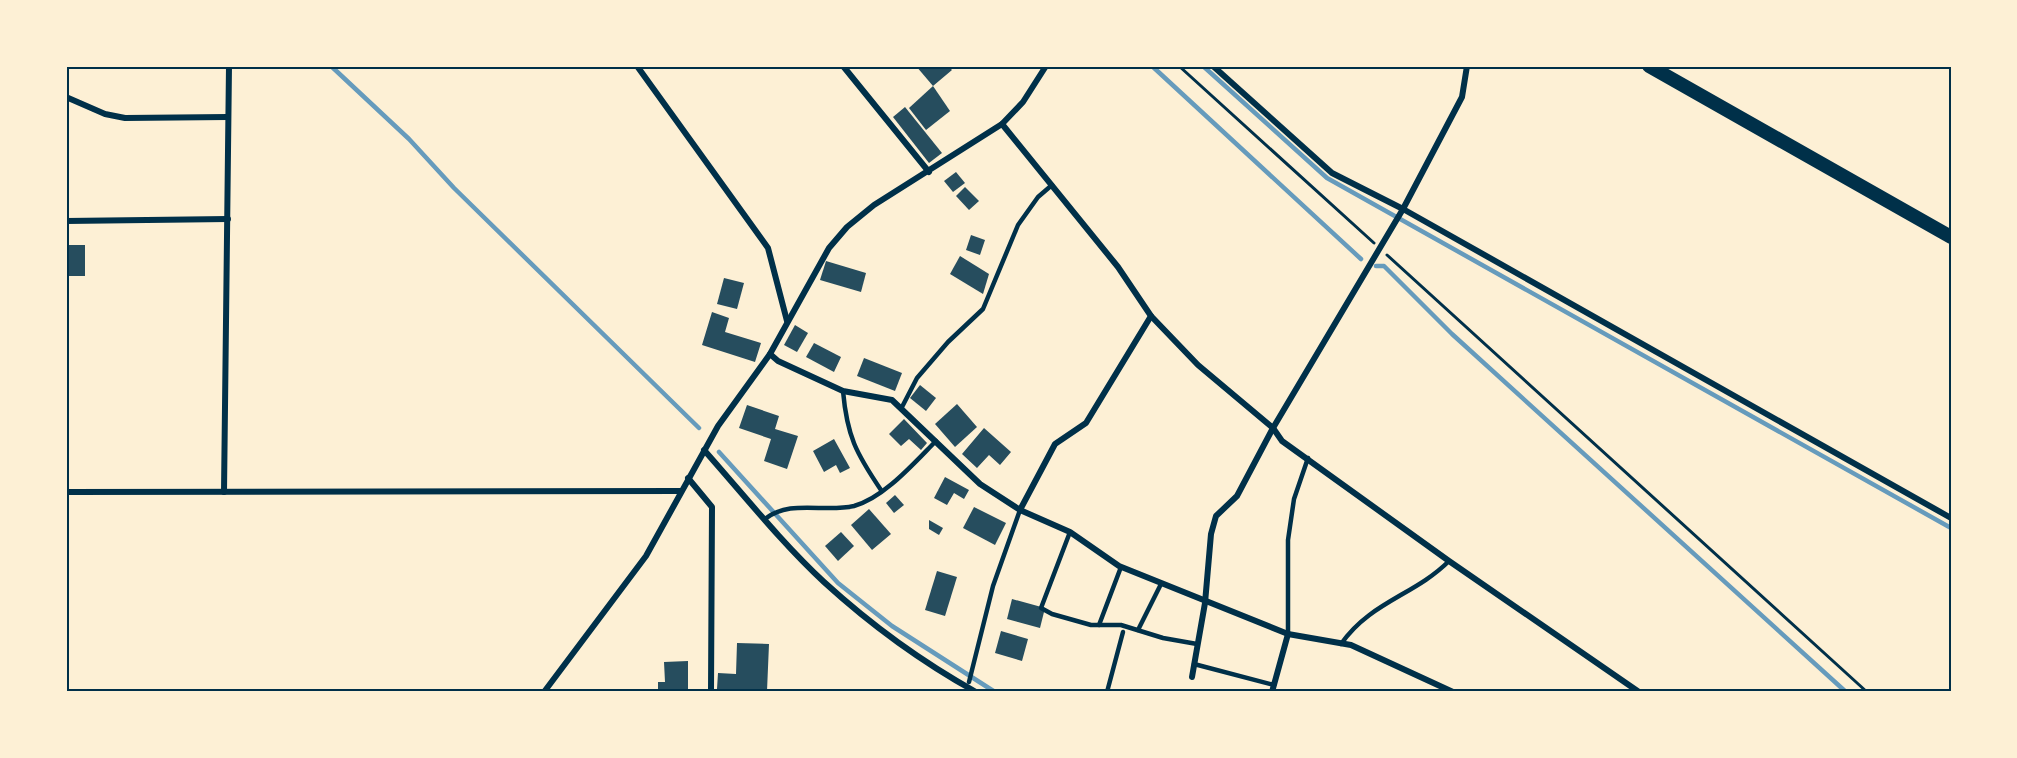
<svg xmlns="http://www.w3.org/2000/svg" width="2017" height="758" font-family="'Public Sans',sans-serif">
	<rect width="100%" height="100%" fill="#fdf0d5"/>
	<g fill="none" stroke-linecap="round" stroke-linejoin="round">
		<g stroke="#669bbc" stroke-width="4.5">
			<path d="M331 66 409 139 454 188 699 428"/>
			<path d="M1152 66 1361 259"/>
			<path d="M1203 66 1327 178 1951 528"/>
			<path d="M1376 266H1384L1452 334 1846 692"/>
			<path d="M719 452 838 583 892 626 995 692"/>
		</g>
	</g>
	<g fill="#264d5e">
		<path d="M916 66H948L952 70 933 86Z"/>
		<path d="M933 86 950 111 926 130 909 108Z"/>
		<path d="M905 107 942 153 929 163 893 117Z"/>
		<path d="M956 172 965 183 953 192 944 181Z"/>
		<path d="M965 187 979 201 969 210 956 196Z"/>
		<path d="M971 235 985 240 980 255 966 250Z"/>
		<rect x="66" y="245" width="19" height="31"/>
		<path d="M960 256 989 274 983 294 950 274Z"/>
		<path d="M826 261 866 273 861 292 820 280Z"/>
		<path d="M724 278 744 283 737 309 717 304Z"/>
		<path d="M712 312 729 318 725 332 761 343 755 362 702 345Z"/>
		<path d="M795 325 808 333 797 352 784 345Z"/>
		<path d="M814 343 841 357 834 372 806 357Z"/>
		<path d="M864 358 902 373 895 391 857 376Z"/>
		<path d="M920 385 936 398 926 411 910 398Z"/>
		<path d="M957 404 977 427 955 447 935 424Z"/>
		<path d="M747 405 779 416 775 429 798 436 787 469 764 461 771 439 739 428Z"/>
		<path d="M904 419 927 443 921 450 909 439 901 446 889 434Z"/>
		<path d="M984 428 1011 452 1000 465 989 455 977 468 962 454Z"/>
		<path d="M834 439 850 468 840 473 836 465 824 472 813 451Z"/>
		<path d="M945 477 969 490 964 499 954 493 947 505 934 498Z"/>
		<path d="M895 495 904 505 894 513 886 503Z"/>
		<path d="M974 507 1006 523 995 545 963 528Z"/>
		<path d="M869 509 891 534 872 550 851 525Z"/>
		<path d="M929 520 943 528 939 535 929 529Z"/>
		<path d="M841 532 854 546 838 561 825 546Z"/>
		<path d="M937 571 957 577 945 616 925 610Z"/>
		<path d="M1012 599 1045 608 1040 628 1007 619Z"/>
		<path d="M1001 631 1028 639 1022 661 995 653Z"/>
		<path d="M737 643 769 644 767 691 717 689 718 673 736 674Z"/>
		<path d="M688 661V692H658V682H665L664 662Z"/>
	</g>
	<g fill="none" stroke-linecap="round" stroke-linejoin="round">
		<g stroke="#003049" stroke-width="3">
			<path d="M1179 66 1374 243"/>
			<path d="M1387 255 1867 692"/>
		</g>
		<g stroke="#003049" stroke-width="4.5">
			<path d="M843 391C847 436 856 453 881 490"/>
			<path d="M902 407 917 378 948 342 983 309 1018 225 1038 197 1052 185"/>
			<path d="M765 519C790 499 824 513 854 506 884 498 915 462 936 441"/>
			<path d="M1070 532 1041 608 1052 614 1091 625H1121L1163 638 1197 644"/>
			<path d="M1099 625 1121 567"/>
			<path d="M1138 630 1161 584"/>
			<path d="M1288 634V540L1294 499 1308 458"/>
			<path d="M1341 644C1370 602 1415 595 1449 561"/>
			<path d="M1194 664 1274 685"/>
			<path d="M969 682 993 586 1020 510"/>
			<path d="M1107 692 1123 632"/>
		</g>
		<g stroke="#003049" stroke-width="6">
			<path d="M637 66 768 248 787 321"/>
			<path d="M843 66 929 172"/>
			<path d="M1213 66 1332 173 1403 209 1951 518"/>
			<path d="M66 97 105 114 125 118 228 117"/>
			<path d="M1002 124 1118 267 1151 316 1198 365 1273 428 1282 441 1449 561 1639 692"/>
			<path d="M66 221 228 219"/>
			<path d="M770 354 778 361 843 391 892 400 980 484 1020 510 1070 532 1119 566 1288 634 1351 645 1453 692"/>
			<path d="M704 450C743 494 781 542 824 582 870 624 922 662 976 692"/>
			<path d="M688 478 712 507 711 692"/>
			<path d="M66 492 680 491"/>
			<path d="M224 492 229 66"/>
			<path d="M1020 510 1055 444 1086 423 1151 316"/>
			<path d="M1192 677 1205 603 1211 534 1216 516 1237 496 1273 428 1403 209 1462 97 1467 66"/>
			<path d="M544 692 646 556 718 426 770 354 829 248 847 227 874 205 1002 124 1023 102 1046 66"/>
			<path d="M1272 692 1288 634"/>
		</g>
		<path stroke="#003049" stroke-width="14" d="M1649 66 1951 237"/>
	</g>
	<rect width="2017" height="758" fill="none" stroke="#fdf0d5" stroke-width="135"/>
	<rect x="68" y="68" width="1882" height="622" fill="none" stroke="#003049" stroke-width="2"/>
</svg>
